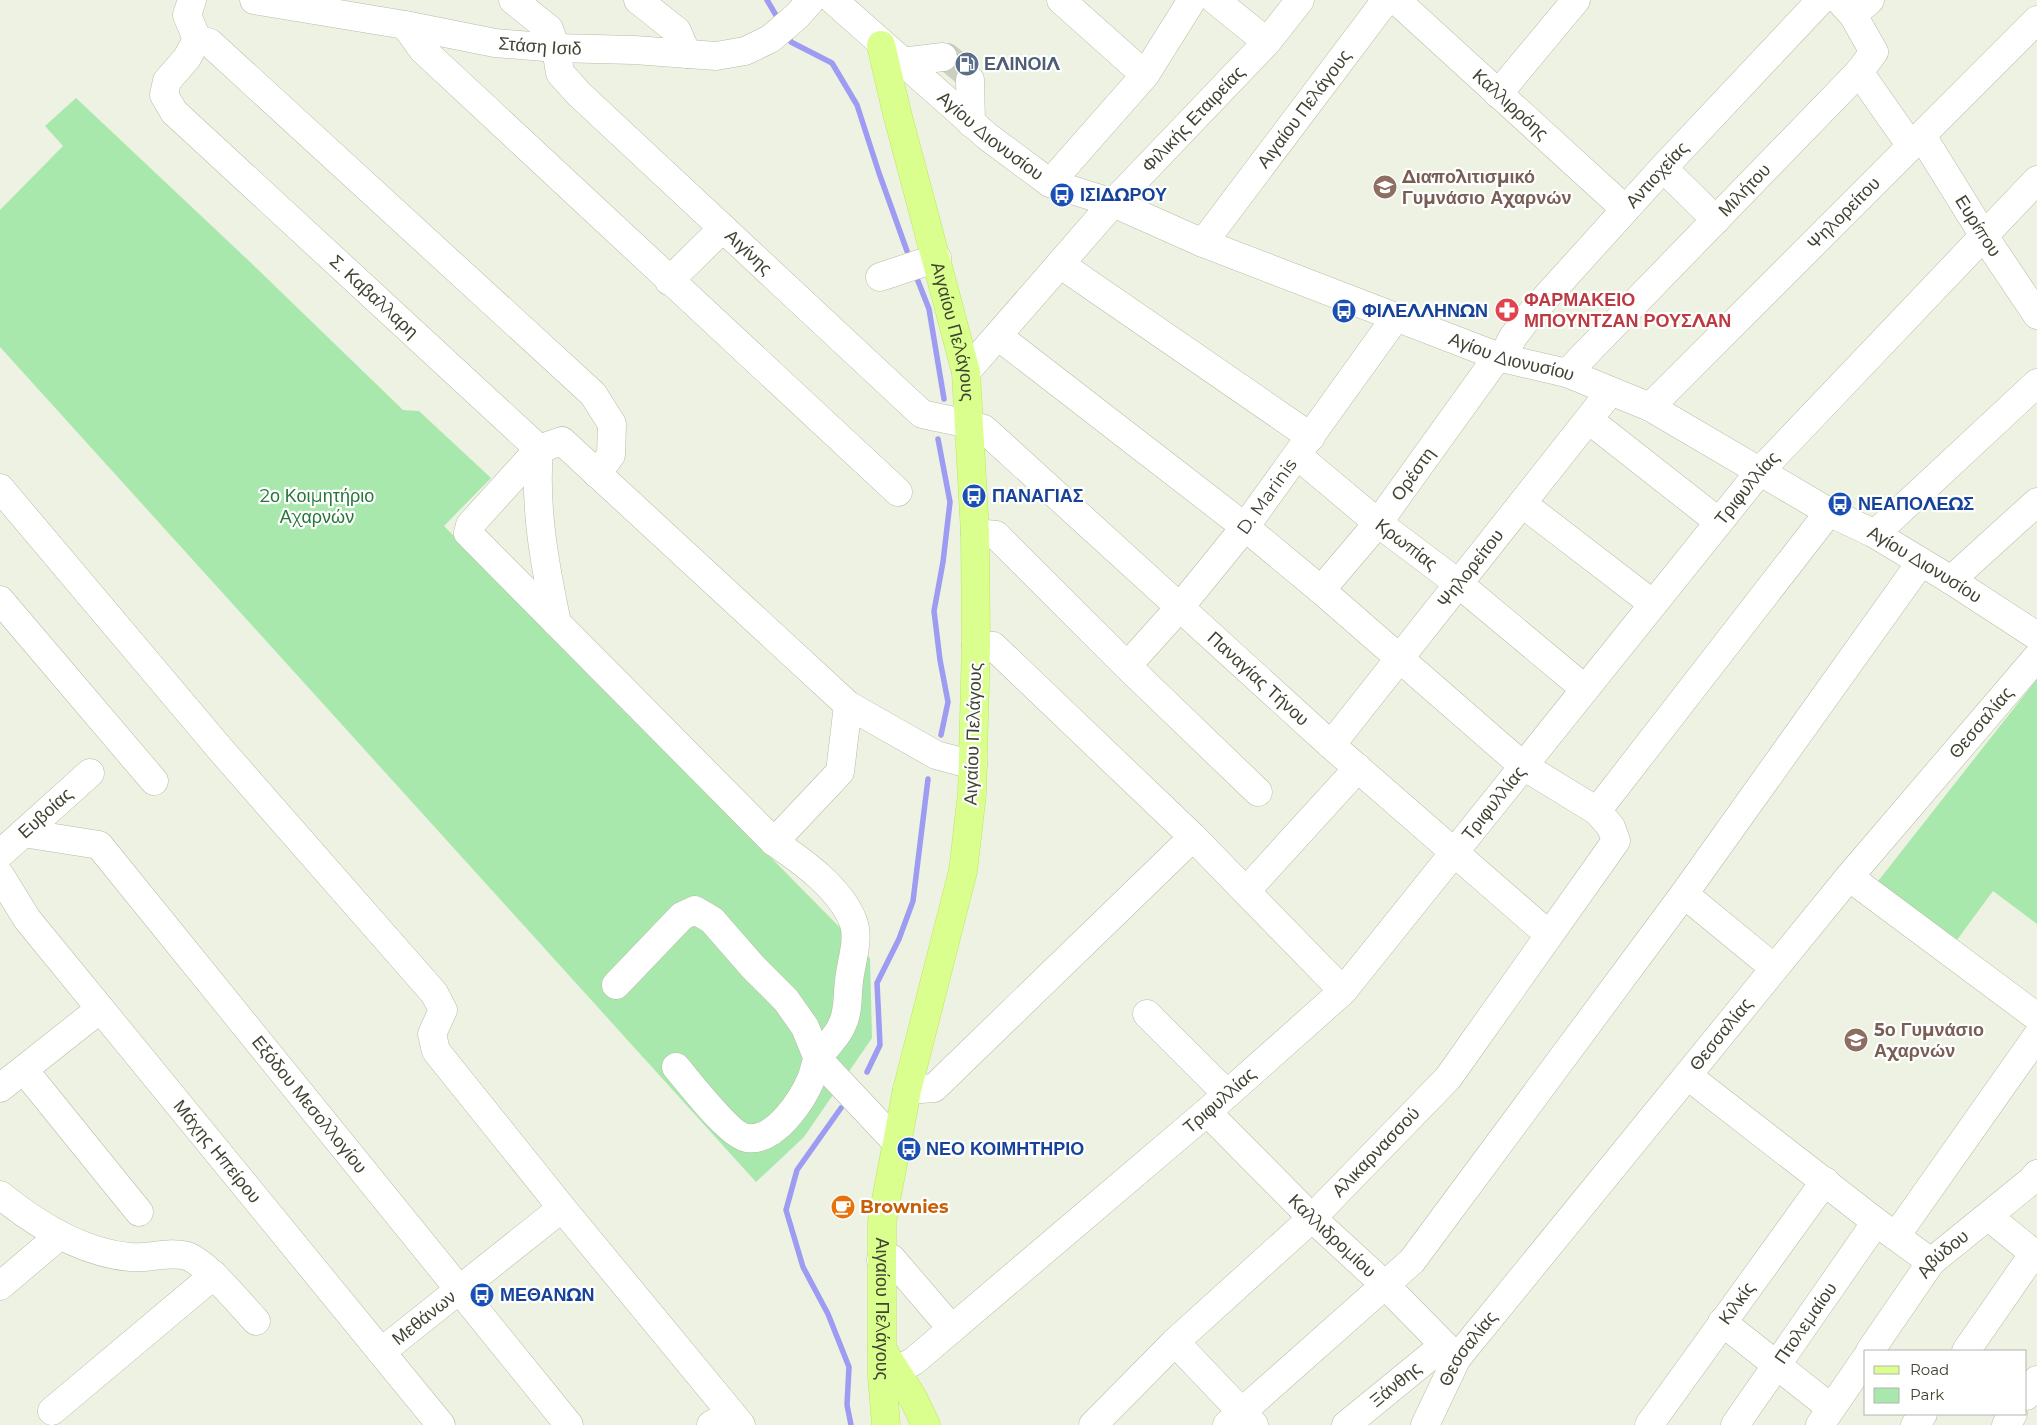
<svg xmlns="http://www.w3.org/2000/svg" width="2037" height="1425" font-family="Montserrat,sans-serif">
	<rect width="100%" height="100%" fill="#edf2e2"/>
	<g fill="#a9e8ad">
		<path d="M76 98 248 260 403 410 419 411 491 478 444 526 870 958 872 1038 804 1137 756 1182 0 347V210L63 146 45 126Z"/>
		<path d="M2037 679V924L1993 891 1954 944 1875 885Z"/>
	</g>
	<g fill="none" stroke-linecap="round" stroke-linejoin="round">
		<g stroke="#9d9bf2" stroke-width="5.5">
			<path d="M767 0 780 22"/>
			<path d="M787 34 791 42 832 63 857 105 879 173 907 251"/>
			<path d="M918 281 929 309 944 399"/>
			<path d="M938 439 950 502 943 562 934 611 940 660 948 702 941 735"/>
			<path d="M867 1072 880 1045 877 983 899 939 913 901 928 779"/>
			<path d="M841 1108 797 1170 786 1210 803 1267 828 1314 849 1367 847 1405 851 1425"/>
		</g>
		<path stroke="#cacfbf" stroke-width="28" stroke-dasharray="28 14" stroke-linecap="butt" d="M943 57H947L970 76V80"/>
		<defs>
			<g id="minor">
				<path id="s1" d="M192 0 187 15 197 39 187 58 167 81 164 95 174 112 539 449C534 508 545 566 557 623"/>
				<path id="s2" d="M254 0 405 25 495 43 556 48 634 50 716 56 745 51 770 39 797 16 811 0"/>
				<path id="s3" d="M513 0 549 29 556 48 560 73 579 94 922 414C943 419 964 422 984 429L1331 745 1548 934"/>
				<path d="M638 0 677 31 687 54"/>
				<path id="s4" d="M833 0 988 137 1050 183 1113 203 1203 243 1502 358 1567 373 1650 407 1829 512 1875 534 1951 580 2037 636"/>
				<path d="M1061 0 1145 75"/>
				<path d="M1215 0 1267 42"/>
				<path id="s5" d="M1396 0 1625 209"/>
				<path d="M1853 15 1870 0"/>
				<path d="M405 25 423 50 898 492"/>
				<path d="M197 39 210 43 593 394 612 424 611 455 597 474"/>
				<path d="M901 62 943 57"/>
				<path d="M1859 72 1911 146"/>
				<path d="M970 80 971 123"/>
				<path d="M1498 94 1576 0"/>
				<path id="s6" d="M1922 136 1984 236 2037 315"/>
				<path d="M1663 168 1716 220"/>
				<path d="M1050 183 1145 75 1192 0"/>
				<path id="s7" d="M1203 243 1386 0"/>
				<path d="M1060 264 1311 437"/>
				<path d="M880 277 937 258"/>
				<path d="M669 281 723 228"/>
				<path d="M998 336 1245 527 1321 590 1522 765 1597 811 1611 827 1616 841 1448 1078 1312 1218 1175 1342 1093 1425"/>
				<path id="s8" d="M966 372 1113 203 1267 42 1300 0"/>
				<path id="s9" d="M1567 373 1859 72 1874 52 1853 15 1839 0"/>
				<path id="s10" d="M1650 407 2037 20"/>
				<path d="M1589 420 1719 522"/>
				<path d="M562 441 848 705 840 772 774 842 468 533 470 525 539 449Z"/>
				<path id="s11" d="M1298 456 1378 523 1459 584 1585 689"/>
				<path d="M0 488 221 750 434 993 443 1010 432 1034 436 1051 562 1208 741 1425"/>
				<path d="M1523 504 1653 604"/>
				<path d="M975 533 996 535 1127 666 1258 792"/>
				<path d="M1875 534 2037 383"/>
				<path d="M1951 580 2037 502"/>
				<path id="s12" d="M1321 590 1378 523 1493 363 1502 358 1513 337 1529 316 1663 168 1821 0"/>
				<path d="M0 600 154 781"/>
				<path d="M976 645 993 646 1193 837 1343 991"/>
				<path id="s13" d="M1127 666 1180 607 1245 527 1396 317"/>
				<path d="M848 705 936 755 973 765"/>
				<path id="s14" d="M1331 745 1610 392"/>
				<path d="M1597 811 1829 512"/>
				<path id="s15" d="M23 833 99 845 569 1425"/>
				<path id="s16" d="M0 854 90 773"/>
				<path id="s17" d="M0 875 27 919 441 1425"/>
				<path d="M1849 877 2037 1017"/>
				<path d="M1246 891 1358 768"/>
				<path d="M1684 894 1774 968"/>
				<path d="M616 985 682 916 695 910 712 920 753 967 786 1000 805 1027 818 1059 896 1142"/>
				<path d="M1147 1014 1227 1094"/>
				<path d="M676 1067C689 1082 730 1136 747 1138 776 1142 803 1099 812 1077 814 1071 815 1064 818 1059 824 1047 837 1038 842 1025 849 1011 847 996 849 981 851 962 860 939 853 921 840 888 802 861 774 842"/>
				<path d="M24 1070 139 1212"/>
				<path d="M1688 1076 1876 1222 1931 1262"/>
				<path d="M0 1088 100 1009"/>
				<path d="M907 1090 934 1088 1193 837"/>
				<path id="s18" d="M1207 1112 1312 1218 1386 1286 1457 1358"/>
				<path d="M0 1195C36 1224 82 1253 130 1257 148 1259 169 1251 187 1256 207 1263 241 1305 256 1321"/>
				<path d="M1989 1217 2037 1256"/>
				<path d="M1896 1236 2037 1036"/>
				<path d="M881 1260 892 1259 952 1329"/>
				<path d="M0 1286 59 1236"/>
				<path d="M1722 1322 1831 1408"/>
				<path d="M1175 1342 1254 1425"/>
				<path id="s19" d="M1870 1351 1931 1262 2032 1180 2037 1174"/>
				<path d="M1966 1351 2034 1253"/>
				<path id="s20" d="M381 1352 562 1208"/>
				<path id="s21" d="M896 1371 914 1361 1207 1112 1343 991 1760 471 2037 180"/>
				<path d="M2026 1396 2037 1380"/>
				<path d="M52 1411 214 1275"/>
				<path d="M711 1425 731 1413"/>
				<path d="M1227 1425 1412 1261 1684 894 1921 562"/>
				<path id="s22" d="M1346 1425 1444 1345"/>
				<path id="s23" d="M1425 1425 1457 1358 1849 877 2037 657"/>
				<path id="s24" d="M1649 1425 1825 1181"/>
				<path id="s25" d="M1735 1425 1876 1222"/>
				<path d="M1820 1425 1866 1358"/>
				<path d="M1915 1425 1923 1414"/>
				<path d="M2006 1425 2013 1414"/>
			</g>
			<g id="major">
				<path id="s26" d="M881 45 897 113 966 372 975 533 976 645 972 794 963 871 907 1090 882 1221V1376L886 1425"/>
				<path d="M882 1349 913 1398 926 1425"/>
			</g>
		</defs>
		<use href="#minor" stroke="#b6bda5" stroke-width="29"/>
		<use href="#major" stroke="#bce75b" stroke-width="29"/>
		<use href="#minor" stroke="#fff" stroke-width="28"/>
		<use href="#major" stroke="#dbff8e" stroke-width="28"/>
	</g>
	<defs>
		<symbol id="fuel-disc" viewBox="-11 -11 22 22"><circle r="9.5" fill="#5c6f8a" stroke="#fff"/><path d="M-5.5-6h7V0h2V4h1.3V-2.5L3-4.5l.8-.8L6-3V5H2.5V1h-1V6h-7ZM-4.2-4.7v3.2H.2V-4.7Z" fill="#fff"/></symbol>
		<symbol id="school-disc" viewBox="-11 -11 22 22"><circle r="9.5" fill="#8d6e63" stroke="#fff"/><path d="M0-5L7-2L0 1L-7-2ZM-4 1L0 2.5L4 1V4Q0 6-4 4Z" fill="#fff"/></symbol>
		<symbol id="bus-disc" viewBox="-11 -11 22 22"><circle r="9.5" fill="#1a4fb4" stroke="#fff"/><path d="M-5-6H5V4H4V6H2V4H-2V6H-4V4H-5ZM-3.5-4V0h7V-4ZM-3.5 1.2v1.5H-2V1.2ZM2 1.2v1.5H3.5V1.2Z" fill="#fff"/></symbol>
		<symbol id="pharmacy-disc" viewBox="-11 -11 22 22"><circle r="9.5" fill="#e0444e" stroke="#fff"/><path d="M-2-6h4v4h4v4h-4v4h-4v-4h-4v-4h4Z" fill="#fff"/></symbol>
		<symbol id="cafe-disc" viewBox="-11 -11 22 22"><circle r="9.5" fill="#e8710a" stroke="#fff"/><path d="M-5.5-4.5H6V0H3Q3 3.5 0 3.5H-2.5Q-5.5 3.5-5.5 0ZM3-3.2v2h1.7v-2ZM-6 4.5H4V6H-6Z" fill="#fff"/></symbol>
	</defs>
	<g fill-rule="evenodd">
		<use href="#fuel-disc" x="953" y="50" width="28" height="28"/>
		<use href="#school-disc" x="1371" y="173" width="28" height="28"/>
		<use href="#bus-disc" x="1048" y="181" width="28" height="28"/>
		<use href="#pharmacy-disc" x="1493" y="296" width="28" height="28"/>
		<use href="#bus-disc" x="1330" y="297" width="28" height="28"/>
		<use href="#bus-disc" x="960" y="482" width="28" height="28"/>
		<use href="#bus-disc" x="1826" y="490" width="28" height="28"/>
		<use href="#school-disc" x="1842" y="1026" width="28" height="28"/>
		<use href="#bus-disc" x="895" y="1135" width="28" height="28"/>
		<use href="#cafe-disc" x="829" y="1193" width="28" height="28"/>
		<use href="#bus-disc" x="468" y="1281" width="28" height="28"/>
	</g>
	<g text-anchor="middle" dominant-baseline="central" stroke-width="4.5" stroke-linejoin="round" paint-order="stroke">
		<g font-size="18" fill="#404433" stroke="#fff">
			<text stroke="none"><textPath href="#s2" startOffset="290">Στάση Ισιδ</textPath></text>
			<text stroke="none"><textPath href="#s5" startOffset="155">Καλλιρρόης</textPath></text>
			<text stroke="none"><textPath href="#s7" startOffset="168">Αιγαίου Πελάγους</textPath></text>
			<text stroke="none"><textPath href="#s8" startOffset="340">Φιλικής Εταιρείας</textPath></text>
			<text stroke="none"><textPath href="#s4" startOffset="208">Αγίου Διονυσίου</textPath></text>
			<text stroke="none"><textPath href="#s12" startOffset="536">Αντιοχείας</textPath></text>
			<text stroke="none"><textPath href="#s9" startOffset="255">Μιλήτου</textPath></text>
			<text stroke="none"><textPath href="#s10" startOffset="274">Ψηλορείτου</textPath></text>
			<text stroke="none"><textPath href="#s6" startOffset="106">Ευρίπου</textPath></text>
			<text stroke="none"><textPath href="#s3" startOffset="352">Αιγίνης</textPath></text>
			<text stroke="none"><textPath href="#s1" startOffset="400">Σ. Καβαλλαρη</textPath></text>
			<text stroke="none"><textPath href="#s26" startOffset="296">Αιγαίου Πελάγους</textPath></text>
			<text stroke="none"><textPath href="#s4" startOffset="778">Αγίου Διονυσίου</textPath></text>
			<text stroke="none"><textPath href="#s12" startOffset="148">Ορέστη</textPath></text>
			<text stroke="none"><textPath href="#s21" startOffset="1232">Τριφυλλίας</textPath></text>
			<text stroke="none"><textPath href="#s13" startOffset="220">D. Marinis</textPath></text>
			<text stroke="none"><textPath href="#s11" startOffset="140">Κρωπίας</textPath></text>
			<text stroke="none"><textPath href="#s4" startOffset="1242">Αγίου Διονυσίου</textPath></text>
			<text stroke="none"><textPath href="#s14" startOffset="225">Ψηλορείτου</textPath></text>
			<text stroke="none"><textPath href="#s3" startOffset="1024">Παναγίας Τήνου</textPath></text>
			<text stroke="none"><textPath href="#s23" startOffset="898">Θεσσαλίας</textPath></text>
			<text transform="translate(973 734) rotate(-88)">Αιγαίου Πελάγους</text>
			<text stroke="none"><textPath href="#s21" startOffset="828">Τριφυλλίας</textPath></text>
			<text stroke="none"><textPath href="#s16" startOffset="61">Ευβοίας</textPath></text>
			<text stroke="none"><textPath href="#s23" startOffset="492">Θεσσαλίας</textPath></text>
			<text stroke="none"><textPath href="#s21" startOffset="422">Τριφυλλίας</textPath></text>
			<text stroke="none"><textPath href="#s15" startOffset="411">Εξόδου Μεσολλογίου</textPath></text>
			<text stroke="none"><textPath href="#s17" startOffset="352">Μάχης Ηπείρου</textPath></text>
			<text transform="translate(1376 1152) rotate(-46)">Αλικαρνασσού</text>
			<text stroke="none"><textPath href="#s18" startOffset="176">Καλλιδρομίου</textPath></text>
			<text stroke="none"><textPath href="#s19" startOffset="122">Αβύδου</textPath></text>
			<text stroke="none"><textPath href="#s24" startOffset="150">Κιλκίς</textPath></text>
			<text stroke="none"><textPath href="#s26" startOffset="1285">Αιγαίου Πελάγους</textPath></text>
			<text stroke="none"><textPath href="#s20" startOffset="55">Μεθάνων</textPath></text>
			<text stroke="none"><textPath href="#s25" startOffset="124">Πτολεμαίου</textPath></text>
			<text stroke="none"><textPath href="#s23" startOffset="88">Θεσσαλίας</textPath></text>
			<text stroke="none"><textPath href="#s22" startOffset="64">Ξάνθης</textPath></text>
		</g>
		<g font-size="18" font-weight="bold" fill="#4e5e75" stroke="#fff" text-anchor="start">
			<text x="984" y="64">ΕΛΙΝΟΙΛ</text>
		</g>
		<g font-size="18" font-weight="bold" fill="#785e54" stroke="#fff" text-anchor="start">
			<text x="1402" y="177">Διαπολιτισμικό<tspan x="1402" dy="21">Γυμνάσιο Αχαρνών</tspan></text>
			<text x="1874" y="1030">5ο Γυμνάσιο<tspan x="1874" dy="21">Αχαρνών</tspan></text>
		</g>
		<g font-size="18" font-weight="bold" fill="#164399" stroke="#fff" text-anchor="start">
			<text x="1080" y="195">ΙΣΙΔΩΡΟΥ</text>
			<text x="1362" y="311">ΦΙΛΕΛΛΗΝΩΝ</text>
			<text x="992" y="496">ΠΑΝΑΓΙΑΣ</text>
			<text x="1858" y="504">ΝΕΑΠΟΛΕΩΣ</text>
			<text x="926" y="1149">ΝΕΟ ΚΟΙΜΗΤΗΡΙΟ</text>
			<text x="500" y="1295">ΜΕΘΑΝΩΝ</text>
		</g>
		<g font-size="18" font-weight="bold" fill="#be3a42" stroke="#fff" text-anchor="start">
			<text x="1524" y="300">ΦΑΡΜΑΚΕΙΟ<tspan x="1524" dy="21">ΜΠΟΥΝΤΖΑΝ ΡΟΥΣΛΑΝ</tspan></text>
		</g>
		<g font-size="18" fill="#257638" stroke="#fff">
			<text x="317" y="496">2ο Κοιμητήριο<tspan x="317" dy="21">Αχαρνών</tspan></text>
		</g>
		<g font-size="18" font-weight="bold" fill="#c56008" stroke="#fff" text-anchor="start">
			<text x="860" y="1207">Brownies</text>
		</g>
	</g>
	<rect x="1864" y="1350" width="162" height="65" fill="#ffffff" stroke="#b3b4ad"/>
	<rect x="1874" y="1366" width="25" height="8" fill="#dbff8e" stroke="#b3b4ad"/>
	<text x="1910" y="1375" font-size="15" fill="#404433">Road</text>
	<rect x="1874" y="1388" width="25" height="15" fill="#a9e8ad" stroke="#b3b4ad"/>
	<text x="1910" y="1400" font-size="15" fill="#404433">Park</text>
</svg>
